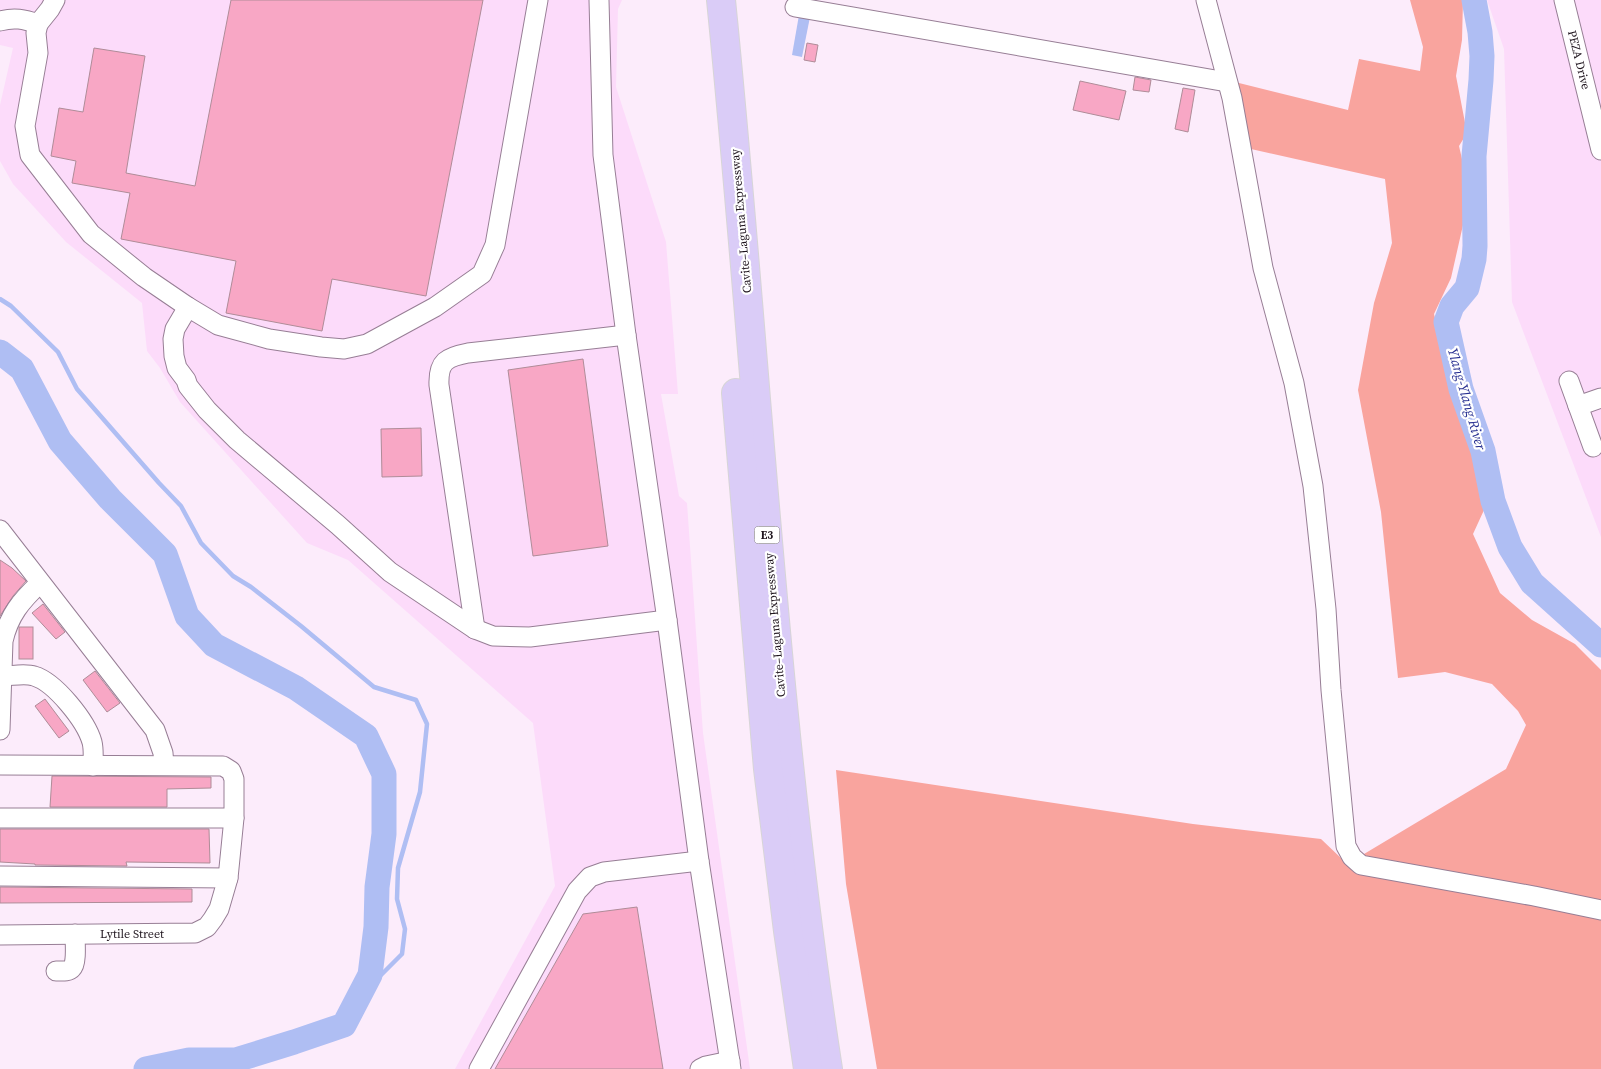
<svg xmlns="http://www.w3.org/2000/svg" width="1601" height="1069" font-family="'Source Serif 4',serif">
	<rect width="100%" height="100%" fill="#fcecfb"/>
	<g fill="#fcdbfa">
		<path d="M0 0H622L618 9 616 87 666 242 678 394H661L679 496 687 503 703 733 750 1069H455L555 886 533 723 348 560 307 543 180 402 160 368 147 351 142 303 66 242 13 184 0 161V105L13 48 0 45Z"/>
		<path d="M1487 0H1601V537L1512 302 1504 49Z"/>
	</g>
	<path fill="#f9a49e" d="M1410 0H1463L1462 40 1456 76 1467 133 1459 146 1470 194 1451 278 1434 314 1453 393 1472 449 1482 485 1484 510 1473 534 1500 593 1532 620 1575 644 1601 670V1069H877L846 884 836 770 1193 824 1321 839 1342 859 1364 854 1506 769 1526 725 1518 711 1492 684 1445 672 1398 678 1381 512 1358 390 1374 303 1392 243 1385 179 1251 149 1235 82 1348 110 1359 59 1420 71 1423 47Z"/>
	<path fill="#afbef3" d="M799 15 810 17 802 57 792 55Z"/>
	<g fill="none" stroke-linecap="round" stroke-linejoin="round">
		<path stroke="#afbef3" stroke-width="4.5" d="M0 299 11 306 58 352 77 389 159 483 181 506 201 543 233 576 251 587 301 626 374 687 416 700 427 724 420 792 398 868 397 899 405 929 402 954 357 999"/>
		<g stroke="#afbef3" stroke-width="25">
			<path d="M1474 0 1480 32 1482 56 1481 80 1474 156 1475 246 1474 259 1467 288 1452 306 1446 322 1461 389 1483 451 1493 501 1510 547 1532 583 1601 645"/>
			<path d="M0 352 22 369 60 441 110 499 165 554 187 616 214 645 296 688 366 736 384 774V834L377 887 376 927 370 975 344 1025 294 1042 236 1060H189L146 1069"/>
		</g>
	</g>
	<g fill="#f8a7c5" stroke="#af8c98">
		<path d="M231 0H483L426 296 332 279 322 331 226 313 236 261 121 239 130 193 72 183 76 161 51 156 59 108 83 112 94 48 145 56 126 173 195 186Z"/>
		<path d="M807 43 818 45 815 62 804 60Z"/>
		<path d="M1135 77 1151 80 1149 92 1133 90Z"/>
		<path d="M1080 81 1126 91 1119 120 1073 110Z"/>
		<path d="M1183 88 1195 90 1188 132 1175 129Z"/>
		<path d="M583 359 608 546 533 556 508 370Z"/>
		<path d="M421 428 422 476 382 477 381 429Z"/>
		<path d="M0 560 12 568 26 581 13 596 0 616Z"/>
		<path d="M43 604 65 632 56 639 32 613Z"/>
		<rect x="19" y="627" width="14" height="32"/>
		<path d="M95 671 120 703 107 712 83 680Z"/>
		<path d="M45 699 69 731 59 738 35 706Z"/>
		<path d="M52 776 211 777V788L167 789V807H50Z"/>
		<path d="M0 829H209L210 863 126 862 127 866 35 865V864L0 862Z"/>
		<path d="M0 887 192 889V902L0 903Z"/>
		<path d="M637 907 663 1069H495L583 914Z"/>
	</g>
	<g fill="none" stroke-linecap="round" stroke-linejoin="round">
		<defs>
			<g id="minor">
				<path d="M599 0 603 155 626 335 667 620 699 861 731 1069"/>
				<path d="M1206 0 1232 98 1263 268 1294 383 1313 486 1326 609 1331 690 1346 846 1352 857 1361 865 1534 896 1601 910"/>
				<path d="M1564 0 1601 150"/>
				<path d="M795 7 1227 82"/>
				<path d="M0 21C14 17 24 19 38 24L50 9 55 0"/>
				<path d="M38 24 36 33 38 53 25 126 30 155 91 234 144 277 188 307 218 325 269 339 321 347 344 349 367 344 435 307 482 274 495 245 538 0"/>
				<path d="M188 307 175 329 173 339 174 356 177 368 186 380 188 386 207 410 237 440 338 525 390 572 475 629 493 636 530 637 667 620"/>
				<path d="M1569 381 1593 447"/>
				<path d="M1578 406 1601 398"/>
				<path d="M0 530 155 730 163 753 164 765"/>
				<path d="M475 629 439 385C438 361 447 357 468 353L626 335"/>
				<path d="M2 676C12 676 25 673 34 676 55 682 86 721 92 742 94 750 93 758 93 766"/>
				<path d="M0 730 3 641C9 615 21 601 40 583"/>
				<path d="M0 765 223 766 231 771 234 779V818L228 878 219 909 213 919 207 927 195 933 0 935"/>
				<path d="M0 818H234"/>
				<path d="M0 876 228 878"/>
				<path d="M56 971C61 971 69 972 72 968 77 964 75 941 75 934"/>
				<path d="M479 1069 577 891 590 877 604 872 699 861"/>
				<path d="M700 1069 706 1066 730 1061"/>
			</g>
			<g id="highway">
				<path d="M721 0C757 356 773 715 828 1069"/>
				<path d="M736 393 768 769 788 931 808 1069"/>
			</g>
		</defs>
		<use href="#minor" stroke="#977e95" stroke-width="21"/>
		<use href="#highway" stroke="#d7d5d7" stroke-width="30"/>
		<use href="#minor" stroke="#fff" stroke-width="19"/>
		<use href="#highway" stroke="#daccf7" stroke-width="28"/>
	</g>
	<g text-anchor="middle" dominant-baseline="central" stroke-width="4.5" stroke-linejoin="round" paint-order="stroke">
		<rect fill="#fff" stroke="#635c62" stroke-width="1" x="754.5" y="526.5" width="25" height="17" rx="4"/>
		<g font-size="11" font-weight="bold" fill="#20161f">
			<text x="767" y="535">E3</text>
		</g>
		<g font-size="12" fill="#20161f" stroke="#fff">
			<text transform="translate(1579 60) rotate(76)">PEZA Drive</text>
			<text transform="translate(741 221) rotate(-95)">Cavite–Laguna Expressway</text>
			<text transform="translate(775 625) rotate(-95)">Cavite–Laguna Expressway</text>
			<text x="132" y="934">Lytile Street</text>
		</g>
		<g font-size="14" font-style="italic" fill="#272f90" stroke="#fff">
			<text transform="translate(1467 399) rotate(74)">Ylang-Ylang River</text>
		</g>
	</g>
</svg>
